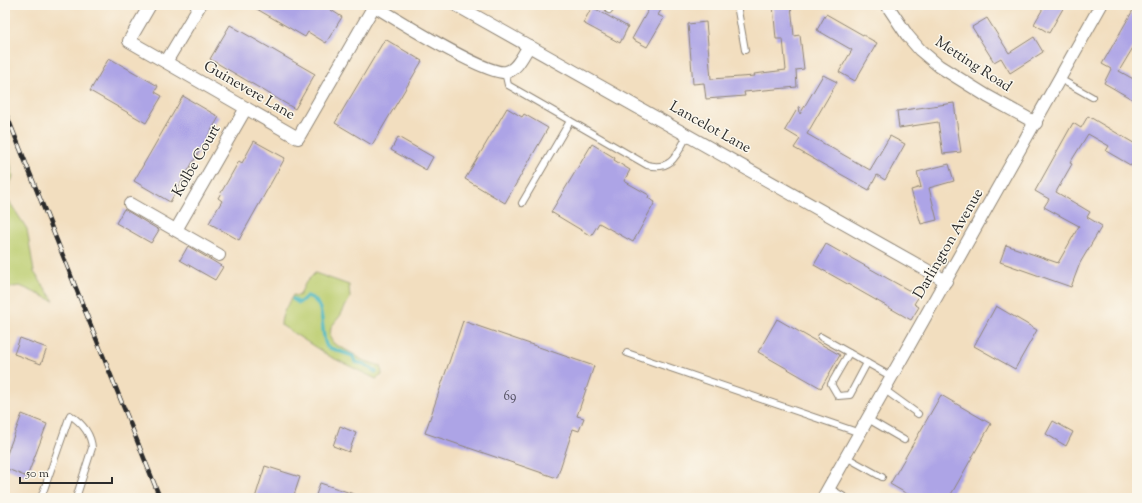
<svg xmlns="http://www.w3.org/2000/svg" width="1142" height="503" font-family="'Sorts Mill Goudy',serif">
	<rect width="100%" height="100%" fill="#fbf7ec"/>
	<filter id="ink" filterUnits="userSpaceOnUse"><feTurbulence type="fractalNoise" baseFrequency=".025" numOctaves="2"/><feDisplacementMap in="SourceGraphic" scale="8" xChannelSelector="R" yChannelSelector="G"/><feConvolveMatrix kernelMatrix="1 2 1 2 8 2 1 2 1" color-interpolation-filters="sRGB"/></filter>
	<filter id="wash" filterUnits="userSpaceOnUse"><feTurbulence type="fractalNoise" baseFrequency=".012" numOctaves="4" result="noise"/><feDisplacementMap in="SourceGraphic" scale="16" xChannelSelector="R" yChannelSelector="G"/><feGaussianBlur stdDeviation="0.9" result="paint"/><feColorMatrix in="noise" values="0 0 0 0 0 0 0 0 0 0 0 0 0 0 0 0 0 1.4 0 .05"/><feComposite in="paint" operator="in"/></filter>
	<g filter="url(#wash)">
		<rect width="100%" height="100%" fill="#f2debf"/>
		<g fill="#bccd70" stroke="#747c4e">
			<path d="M5 135 13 177 5 194Z"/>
			<path d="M5 195 27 229 34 272 54 301 20 286 5 288Z"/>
			<path d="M315 273 349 285 350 298 340 316 331 327 330 337 333 343 355 355 362 360 381 366 382 375 376 379 329 356 281 325C281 314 288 304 293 295L299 296 306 282Z"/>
		</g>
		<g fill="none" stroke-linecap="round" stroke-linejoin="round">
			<path stroke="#46b5bd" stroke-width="3.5" d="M293 299 299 303 307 296C328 301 319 333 327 347L353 356 355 362 364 364 376 372"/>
		</g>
		<g id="blocks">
			<g fill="#ada4e6">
				<path d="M250 5H323L342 17 326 43 308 32 305 37Z"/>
				<path d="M651 5H664L658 15 664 18 647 47 632 39Z"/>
				<path d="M791 5 794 36 800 35 804 69 796 70 797 87 744 92 745 96 706 99 704 83 693 84 688 24 706 22 711 79 755 76 754 74 786 70 783 39H776L773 6Z"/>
				<path d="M1045 5H1065L1049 33 1034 24Z"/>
				<path d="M1136 5H1137V41L1119 71 1137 81V102L1104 83 1111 69 1102 64Z"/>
				<path d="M592 7 628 27 620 43 583 23Z"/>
				<path d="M826 14 877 43 855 81 839 72 852 50 817 30Z"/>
				<path d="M987 18 1009 53 1034 37 1043 52 1010 73 1001 58 994 62 972 27Z"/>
				<path d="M230 25 315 74 295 109 210 59Z"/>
				<path d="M385 39 422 61 372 145 335 123Z"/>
				<path d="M109 58 158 86 155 92 162 96 146 123 90 91Z"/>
				<path d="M823 75 837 82 807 134 870 170 890 136 905 144 885 180 877 175 869 190 794 148 800 139 785 130 799 106 800 114Z"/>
				<path d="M183 96 219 117 170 202 134 181Z"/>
				<path d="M954 103 961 152 943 154 938 122 899 128 897 111Z"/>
				<path d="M507 108 522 117 524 114 548 128 505 203 465 179Z"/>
				<path d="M1088 116 1137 145V169L1106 151 1109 146 1088 134 1070 163 1072 164 1056 192 1090 212 1087 217 1102 226 1080 263 1071 287 1000 262 1006 245 1058 263 1079 226 1044 207 1049 199 1035 191 1073 123 1081 128Z"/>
				<path d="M398 137 433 157 426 170 391 150Z"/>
				<path d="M254 141 285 158 239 240 209 223 222 201 218 198 239 161 242 163Z"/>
				<path d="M592 144 615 158 614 160 630 170 624 181 649 195 648 198 655 202 633 242 599 223 591 236 551 212Z"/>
				<path d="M949 164 954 181 929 188 937 220 921 224 911 190 921 187 917 172Z"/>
				<path d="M124 209 159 230 151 243 116 223Z"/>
				<path d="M826 244 919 296 914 304 919 307 911 320 814 265Z"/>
				<path d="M188 246 223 267 215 280 180 260Z"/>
				<path d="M996 306 1037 330 1015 369 974 346Z"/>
				<path d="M777 319 840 355 821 388 758 352Z"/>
				<path d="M463 321 594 366 577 416 584 418 579 431 573 429 557 478 425 433Z"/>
				<path d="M20 338 47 348 41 364 14 354Z"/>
				<path d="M941 395 991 424 949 498H914L890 484Z"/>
				<path d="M22 414 47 424 27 477 5 468V459Z"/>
				<path d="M1053 421 1073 432 1066 446 1046 434Z"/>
				<path d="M340 426 356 433 349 452 333 446Z"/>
				<path d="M265 466 300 477 293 498H255Z"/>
				<path d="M320 483 360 496 359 498H315Z"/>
			</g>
		</g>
	</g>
	<g filter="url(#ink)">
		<use href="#blocks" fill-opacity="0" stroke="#8e8475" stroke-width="1"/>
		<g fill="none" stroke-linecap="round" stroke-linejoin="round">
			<defs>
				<g id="service">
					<path d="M737 5 745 50"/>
					<path d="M609 10 612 5"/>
					<path d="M505 72 508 85 647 165C673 171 677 154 688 134"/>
					<path d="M1060 79 1092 97"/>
					<path d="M522 203 570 121"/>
					<path d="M821 337 892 377"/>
					<path d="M627 353 860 433"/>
					<path d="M849 353 831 384 838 396 850 395 867 363"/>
					<path d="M885 390 918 414"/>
					<path d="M868 419 904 440"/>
					<path d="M846 457 882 477"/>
					<path d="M829 488 846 498"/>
					<path d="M41 498 70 415C82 423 91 433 92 448L76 498"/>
				</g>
				<g id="minor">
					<path d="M150 5 129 41 298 138 374 6"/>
					<path d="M373 5C394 18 487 76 506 72 517 70 523 55 529 46"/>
					<path d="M456 5 946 281"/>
					<path d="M887 5 907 35 920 50 939 66 987 96 1036 123"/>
					<path d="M166 62 200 5"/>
					<path d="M130 204 219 255"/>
					<path d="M176 230 246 108"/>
					<path d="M823 498 1101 5"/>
				</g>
			</defs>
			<use href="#service" stroke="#8e8475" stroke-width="8"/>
			<use href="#minor" stroke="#8e8475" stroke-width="14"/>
			<use href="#service" stroke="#fff" stroke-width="6"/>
			<use href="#minor" stroke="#fff" stroke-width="12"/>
			<defs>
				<path id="rail" d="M5 111 160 498"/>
			</defs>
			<use href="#rail" stroke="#2b2b2b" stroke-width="4.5"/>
			<use href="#rail" stroke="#fbf7ec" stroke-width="3" stroke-dasharray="9" stroke-linecap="butt"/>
		</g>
	</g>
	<g text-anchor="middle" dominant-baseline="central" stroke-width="3" stroke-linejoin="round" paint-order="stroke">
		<g font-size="13" fill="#4c495a">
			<text x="510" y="397">69</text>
		</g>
		<g font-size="15" fill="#2b2b2b" stroke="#fbf7ec">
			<text transform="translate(973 65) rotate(33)">Metting Road</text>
			<text transform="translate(249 91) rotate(30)">Guinevere Lane</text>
			<text transform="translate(710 128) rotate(29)">Lancelot Lane</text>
			<text transform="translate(197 161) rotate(-60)">Kolbe Court</text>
			<text transform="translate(949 244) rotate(-60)">Darlington Avenue</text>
		</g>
	</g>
	<rect width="1142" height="503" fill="none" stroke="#fbf7ec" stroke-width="20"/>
	<path d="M20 477v6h92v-6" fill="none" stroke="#2b2b2b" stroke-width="2"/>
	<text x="26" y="477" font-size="12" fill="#2b2b2b" stroke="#fbf7ec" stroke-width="3" paint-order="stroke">50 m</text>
</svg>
